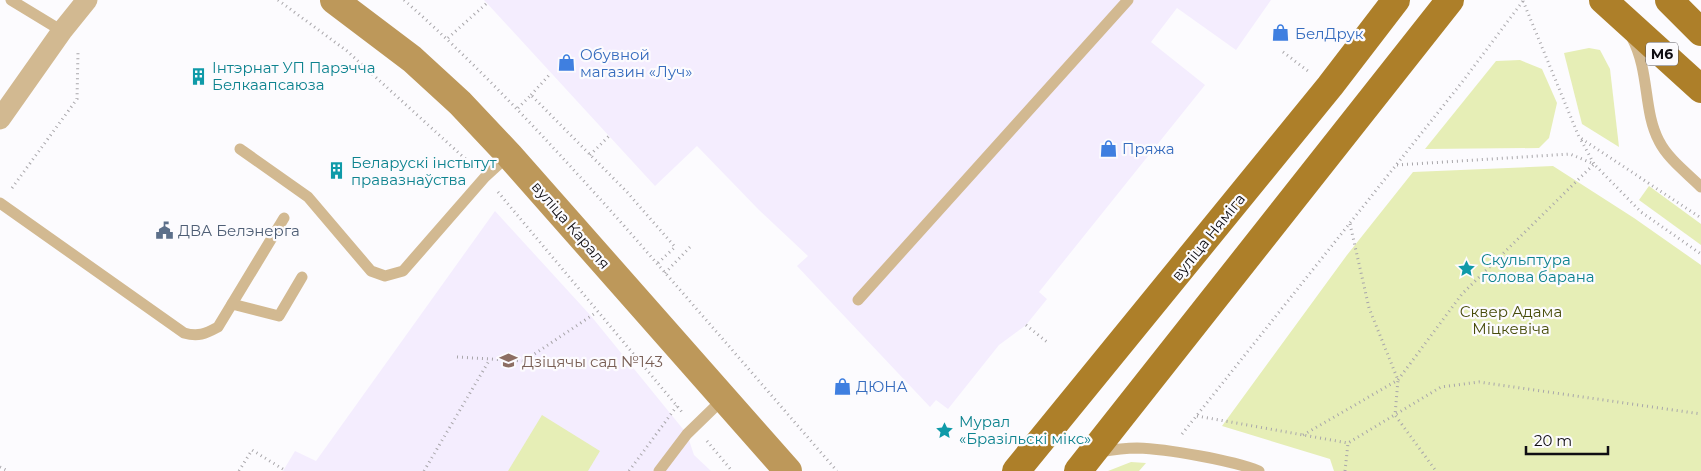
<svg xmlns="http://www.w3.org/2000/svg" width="1701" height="471" font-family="Montserrat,sans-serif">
	<rect width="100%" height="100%" fill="#fcfbfe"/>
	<g fill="#f4edfe">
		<path d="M484 0H1271L1236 50 1177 8 1151 42 1205 85 1039 292 1047 299 1026 325 999 345 948 409 936 400 930 407 797 266 808 256 759 210 697 146 655 186Z"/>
		<path d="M495 211 591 316 687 434 694 455 711 471H283L295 451 316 461Z"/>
	</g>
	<g fill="#e6eeb6">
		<path d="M1589 48 1600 50 1610 69 1619 147 1582 124 1564 53Z"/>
		<path d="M1520 60 1542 69 1557 103 1549 138 1539 148 1425 149 1496 61Z"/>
		<path d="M1553 166 1634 218 1701 265V471H1334L1330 459 1222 426 1347 255 1413 172Z"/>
		<path d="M1649 186 1701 224V245L1639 200Z"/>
		<path d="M542 415 600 451 588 471H508Z"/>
		<path d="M1131 462 1146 463 1139 471H1108Z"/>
	</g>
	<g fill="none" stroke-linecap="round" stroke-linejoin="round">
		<g stroke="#a8a6aa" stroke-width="3" stroke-dasharray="1 4" stroke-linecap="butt">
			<path d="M278 0 347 51 471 164"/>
			<path d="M404 0C481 68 550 143 618 219 692 303 764 387 837 471"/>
			<path d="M1523 1 1579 137 1701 218"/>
			<path d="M448 38 487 3"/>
			<path d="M1283 52 1308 71"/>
			<path d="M531 95 551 73"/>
			<path d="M518 108 531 95 627 192 675 247 657 264"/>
			<path d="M590 155 609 136"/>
			<path d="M1397 165 1570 154 1594 164 1580 138"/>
			<path d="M12 188 77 99 78 52"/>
			<path d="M498 192 682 412"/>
			<path d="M1350 224 1369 308 1398 380 1395 415 1436 471"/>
			<path d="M665 273 692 245"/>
			<path d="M1026 325 1047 342"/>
			<path d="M457 357 524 361 597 312"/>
			<path d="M1197 416 1348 443 1441 387 1479 382 1701 414"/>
			<path d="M1182 434 1463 81 1523 1"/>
			<path d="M1303 435 1398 380 1462 294 1594 164 1641 212 1701 254"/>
			<path d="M707 441 732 471"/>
			<path d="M0 467 8 471"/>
			<path d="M239 471 252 450 286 471"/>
			<path d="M424 471 490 359"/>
			<path d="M629 471 677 406"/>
			<path d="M1345 471 1348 443"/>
		</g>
		<g stroke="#d2b991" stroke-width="11">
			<path d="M11 0 62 31"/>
			<path d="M1632 38C1650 72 1643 111 1659 141 1668 159 1687 173 1701 187"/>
			<path d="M240 149 308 197 371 271 385 276 403 271 485 177 509 155"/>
			<path d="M0 203 184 333C198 337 205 334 218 327L284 218"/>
			<path d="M858 300 1128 0"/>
			<path d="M232 304 279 316 302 277"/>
			<path d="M1099 452C1111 450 1125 448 1137 448 1167 449 1231 460 1259 471"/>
			<path d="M659 471 687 434 723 399"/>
		</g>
		<path stroke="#d2b991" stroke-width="21" d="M0 119 62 31 87 0"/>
		<path stroke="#bd985a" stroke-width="28" d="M334 0 412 59 460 103 509 155 788 471"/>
		<g stroke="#ad7f29" stroke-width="28">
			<path d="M1603 0 1701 89"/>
			<path d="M1669 0 1701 32"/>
			<path d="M1016 471 1330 86 1396 0"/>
			<path d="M1078 471 1450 0"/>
		</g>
	</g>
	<defs>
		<symbol id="shop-bare" viewBox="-9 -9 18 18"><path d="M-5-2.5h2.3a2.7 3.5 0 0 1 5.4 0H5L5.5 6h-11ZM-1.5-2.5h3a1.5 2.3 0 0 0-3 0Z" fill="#3f7fe0" stroke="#fcfbfe" stroke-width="2.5" paint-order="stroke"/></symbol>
		<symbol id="building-bare" viewBox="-9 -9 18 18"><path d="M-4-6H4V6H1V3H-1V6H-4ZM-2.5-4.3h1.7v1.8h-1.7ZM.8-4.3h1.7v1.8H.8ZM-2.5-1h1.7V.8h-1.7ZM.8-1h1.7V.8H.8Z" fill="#0f9aa8" stroke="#fcfbfe" stroke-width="2.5" paint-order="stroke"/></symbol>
		<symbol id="civic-bare" viewBox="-9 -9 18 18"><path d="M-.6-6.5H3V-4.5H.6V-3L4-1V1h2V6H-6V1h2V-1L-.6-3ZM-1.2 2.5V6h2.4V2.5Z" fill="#5c6f8a" stroke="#fcfbfe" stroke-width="2.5" paint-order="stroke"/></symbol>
		<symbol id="sight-bare" viewBox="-9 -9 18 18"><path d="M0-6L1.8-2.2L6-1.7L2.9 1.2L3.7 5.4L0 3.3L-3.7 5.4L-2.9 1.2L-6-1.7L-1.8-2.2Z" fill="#0f9aa8" stroke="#fcfbfe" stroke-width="2.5" paint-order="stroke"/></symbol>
		<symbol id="school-bare" viewBox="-9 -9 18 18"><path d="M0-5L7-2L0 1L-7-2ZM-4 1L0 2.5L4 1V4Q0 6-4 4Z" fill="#8d6e63" stroke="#fcfbfe" stroke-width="2.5" paint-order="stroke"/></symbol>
	</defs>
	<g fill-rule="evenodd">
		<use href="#shop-bare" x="1268" y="20" width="25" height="25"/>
		<use href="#shop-bare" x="554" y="50" width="25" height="25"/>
		<use href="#building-bare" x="186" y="64" width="25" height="25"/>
		<use href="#shop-bare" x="1096" y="136" width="25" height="25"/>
		<use href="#building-bare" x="324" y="158" width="25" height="25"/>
		<use href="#civic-bare" x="152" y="218" width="25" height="25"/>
		<use href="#sight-bare" x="1454" y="256" width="25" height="25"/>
		<use href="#school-bare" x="496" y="348" width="25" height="25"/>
		<use href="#shop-bare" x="830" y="374" width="25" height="25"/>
		<use href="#sight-bare" x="932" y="418" width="25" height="25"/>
	</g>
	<g text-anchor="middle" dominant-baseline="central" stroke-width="4.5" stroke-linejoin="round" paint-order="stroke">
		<rect fill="#fcfbfe" stroke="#57555a" stroke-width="1" x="1646" y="42.5" width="32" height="23" rx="4"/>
		<g font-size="14" font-weight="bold" fill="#100e13">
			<text x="1662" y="54">М6</text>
		</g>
		<g font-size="15" fill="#366cbe" stroke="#fcfbfe" text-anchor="start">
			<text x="1295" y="33">БелДрук</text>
			<text x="580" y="54">Обувной<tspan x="580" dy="17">магазин «Луч»</tspan></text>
			<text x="1122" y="148">Пряжа</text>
			<text x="856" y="386">ДЮНА</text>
		</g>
		<g font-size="15" fill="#0d838f" stroke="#fcfbfe" text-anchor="start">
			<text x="212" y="67">Інтэрнат УП Парэчча<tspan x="212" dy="17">Белкаапсаюза</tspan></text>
			<text x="351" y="162">Беларускі інстытут<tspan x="351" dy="17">правазнаўства</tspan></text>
			<text x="1481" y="259">Скульптура<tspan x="1481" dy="17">голова барана</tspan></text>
			<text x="959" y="421">Мурал<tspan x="959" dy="17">«Бразільскі мікс»</tspan></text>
		</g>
		<g font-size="15" fill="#100e13" stroke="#fcfbfe">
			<text transform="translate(571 225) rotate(49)">вуліца Караля</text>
			<text transform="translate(1208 237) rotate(-51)">вуліца Няміга</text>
		</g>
		<g font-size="15" fill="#4e5e75" stroke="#fcfbfe" text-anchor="start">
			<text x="178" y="230">ДВА Белэнерга</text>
		</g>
		<g font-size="15" fill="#474c0a" stroke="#fcfbfe">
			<text x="1511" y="311">Сквер Адама<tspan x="1511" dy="17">Міцкевіча</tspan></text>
		</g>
		<g font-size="15" fill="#785e54" stroke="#fcfbfe" text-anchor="start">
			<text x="522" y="361">Дзіцячы сад №143</text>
		</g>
	</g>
	<path d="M1526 446v8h82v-8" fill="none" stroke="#100e13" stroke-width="2.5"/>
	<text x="1534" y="446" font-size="15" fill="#100e13" stroke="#fcfbfe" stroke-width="4" paint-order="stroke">20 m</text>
</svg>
